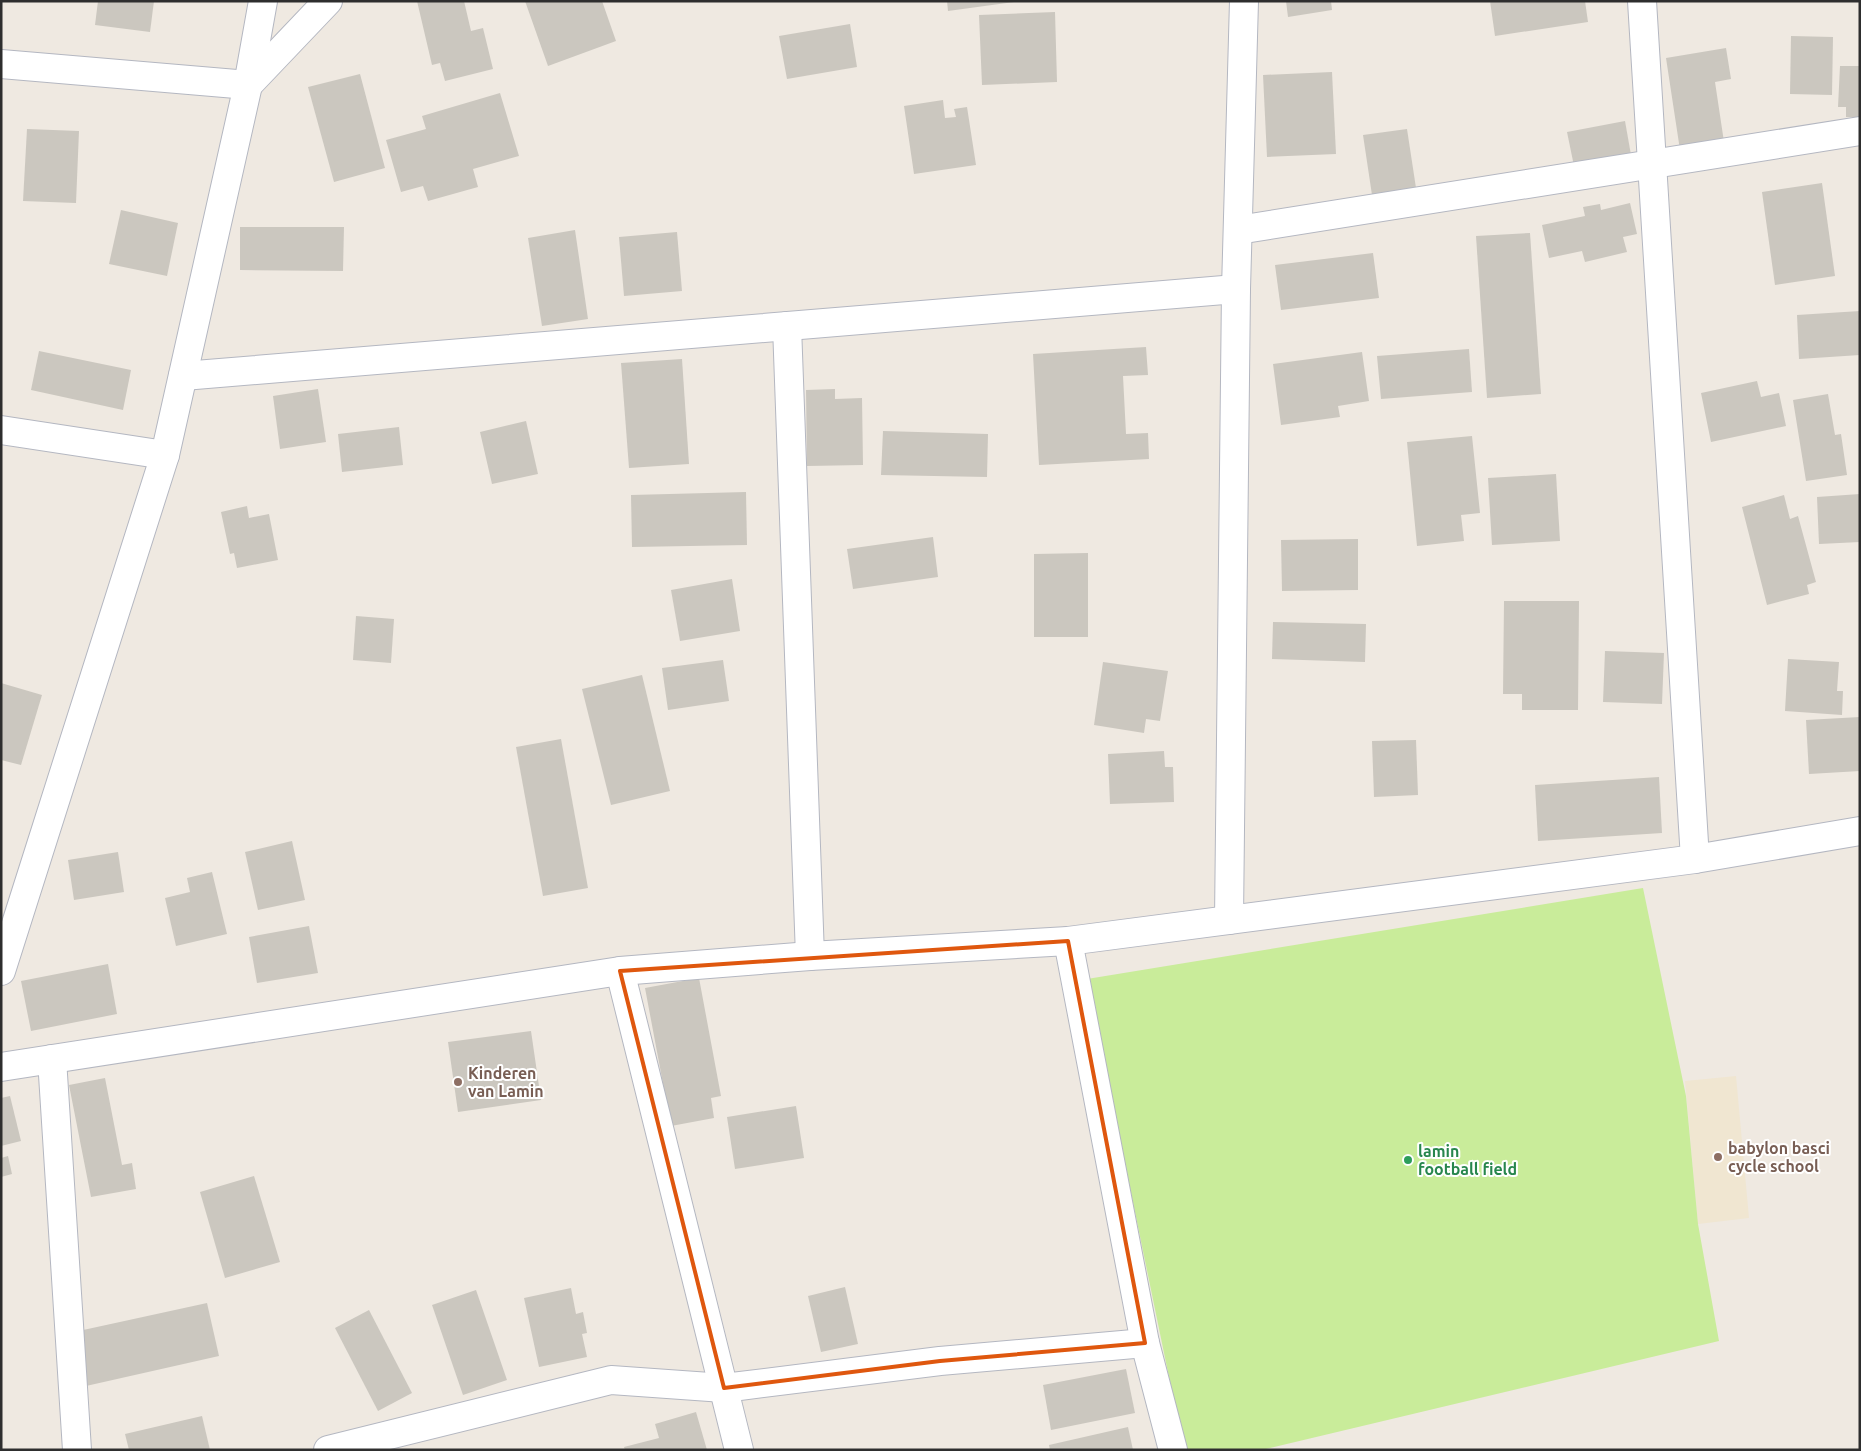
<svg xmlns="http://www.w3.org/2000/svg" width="1861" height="1451" font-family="Ubuntu,sans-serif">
	<rect width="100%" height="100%" fill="#efe9e1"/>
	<path fill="#f0e6d1" d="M1736 1076 1749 1218 1698 1224 1685 1081Z"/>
	<path fill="#c9ec9a" d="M1643 888 1686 1096 1698 1224 1719 1341 1262 1450H1184L1087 979Z"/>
	<g fill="#cbc7bf">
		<path d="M98 1H154L150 32 95 25Z"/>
		<path d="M417 1H464L471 31 483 28 493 69 445 81 440 63 432 65Z"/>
		<path d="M525 1H602L616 41 548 66Z"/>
		<path d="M947 1H1014V2L948 11Z"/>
		<path d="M1286 1H1331L1332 10 1288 17Z"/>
		<path d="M1490 1H1585L1588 22 1495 36Z"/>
		<path d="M1055 12 1057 82 982 85 979 15Z"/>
		<path d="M850 24 857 67 787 79 779 36Z"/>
		<path d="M1791 36 1833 37 1832 95 1790 94Z"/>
		<path d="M1726 48 1731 79 1715 82 1724 142 1680 150 1666 58Z"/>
		<path d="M1840 66H1860V117H1846V107H1838Z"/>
		<path d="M1332 72 1336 154 1267 157 1263 75Z"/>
		<path d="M360 74 385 168 334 182 308 87Z"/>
		<path d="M500 93 519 156 473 169 478 187 428 201 423 186 401 192 386 140 426 129 422 116Z"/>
		<path d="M943 100 945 118 956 117 954 109 967 107 976 165 914 174 904 106Z"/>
		<path d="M1625 121 1631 155 1574 166 1567 132Z"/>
		<path d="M27 129 79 131 76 203 23 201Z"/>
		<path d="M1407 129 1416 188 1372 195 1363 135Z"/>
		<path d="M1822 183 1835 276 1775 285 1762 192Z"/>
		<path d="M1630 203 1637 234 1623 237 1627 252 1585 262 1582 251 1549 258 1542 225 1585 216 1583 207 1600 204 1601 210Z"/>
		<path d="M121 210 178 223 167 276 109 264Z"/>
		<path d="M240 227H344L343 271 240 270Z"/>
		<path d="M575 230 588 319 542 326 528 238Z"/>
		<path d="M677 232 682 291 624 296 619 237Z"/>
		<path d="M1530 233 1541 394 1487 398 1476 236Z"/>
		<path d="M1373 253 1379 298 1281 310 1275 265Z"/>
		<path d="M1860 311V355L1799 359 1797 315Z"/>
		<path d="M1146 347 1148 375 1123 376 1126 434 1148 433 1149 459 1039 465 1033 354Z"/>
		<path d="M1469 349 1472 392 1381 399 1377 356Z"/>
		<path d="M39 351 131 370 123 410 31 390Z"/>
		<path d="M1362 352 1369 401 1338 406 1340 417 1281 425 1273 364Z"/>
		<path d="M682 359 689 464 629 468 621 363Z"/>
		<path d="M1757 381 1761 397 1779 393 1786 426 1711 442 1701 393Z"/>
		<path d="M318 389 326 442 280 449 273 396Z"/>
		<path d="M835 389V399L862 398 863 465 807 466 806 390Z"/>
		<path d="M1828 394 1835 435 1841 434 1847 475 1806 481 1793 400Z"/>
		<path d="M526 421 538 474 492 484 480 432Z"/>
		<path d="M399 427 403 465 342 472 338 434Z"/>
		<path d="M883 431 988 434 987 477 881 475Z"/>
		<path d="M1472 436 1480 513 1461 515 1464 541 1417 546 1407 442Z"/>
		<path d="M1556 474 1560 541 1492 545 1488 478Z"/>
		<path d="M746 492 747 545 632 547 631 495Z"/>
		<path d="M1860 494V542L1819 544 1817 497Z"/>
		<path d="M1784 495 1790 519 1798 516 1816 582 1807 585 1809 594 1767 605 1742 507Z"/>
		<path d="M247 506 249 518 269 514 278 560 237 568 234 553 230 554 221 512Z"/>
		<path d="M933 537 938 577 853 589 847 549Z"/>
		<path d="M1358 539V590L1282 591 1281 540Z"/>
		<path d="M1088 553V637H1034V554Z"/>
		<path d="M732 579 740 631 680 641 671 590Z"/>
		<path d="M1504 601H1579L1578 710H1522V694H1503Z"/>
		<path d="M356 616 394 619 391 663 353 660Z"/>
		<path d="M1273 622 1366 624 1365 662 1272 659Z"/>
		<path d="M1605 651 1664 653 1662 704 1603 702Z"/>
		<path d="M1788 659 1839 662 1837 691H1843L1842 715 1785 711Z"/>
		<path d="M723 660 729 701 668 710 662 668Z"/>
		<path d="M1103 662 1168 671 1160 721 1146 719 1144 733 1094 725Z"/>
		<path d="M642 675 670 791 611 805 582 689Z"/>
		<path d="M1 683 42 695 21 765 1 760Z"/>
		<path d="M1860 717V771L1809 774 1806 720Z"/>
		<path d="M561 739 588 888 543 896 516 747Z"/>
		<path d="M1416 740 1418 795 1374 797 1372 741Z"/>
		<path d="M1164 751 1165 767H1173L1174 802 1110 804 1108 754Z"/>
		<path d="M1659 777 1662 833 1538 841 1535 785Z"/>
		<path d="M292 841 305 900 258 910 245 852Z"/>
		<path d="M118 852 124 892 74 900 68 860Z"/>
		<path d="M212 872 227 934 176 946 165 898 190 892 187 878Z"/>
		<path d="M309 926 318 973 257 983 249 937Z"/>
		<path d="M108 964 117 1014 31 1031 21 981Z"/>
		<path d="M699 978 721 1096 711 1098 714 1118 671 1126 645 988Z"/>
		<path d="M531 1031 541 1100 458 1112 448 1042Z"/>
		<path d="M105 1078 122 1165 132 1163 136 1189 91 1197 69 1085Z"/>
		<path d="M10 1096 21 1141 1 1146V1098Z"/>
		<path d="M796 1106 804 1158 735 1169 727 1117Z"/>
		<path d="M8 1156 12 1174 1 1177V1158Z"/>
		<path d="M254 1176 280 1262 225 1278 200 1192Z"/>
		<path d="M845 1287 858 1344 821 1352 808 1296Z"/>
		<path d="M571 1288 576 1314 583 1312 587 1333 582 1334 587 1357 539 1367 524 1298Z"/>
		<path d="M476 1290 507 1380 463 1395 432 1305Z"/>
		<path d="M207 1303 219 1356 86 1386 74 1332Z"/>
		<path d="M369 1310 412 1393 378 1411 335 1328Z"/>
		<path d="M1126 1369 1135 1413 1051 1430 1043 1385Z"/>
		<path d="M696 1412 707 1450H625L624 1447 659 1438 655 1424Z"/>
		<path d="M202 1416 210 1450H129L125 1434Z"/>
		<path d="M1128 1427 1133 1450H1050L1049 1445Z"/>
	</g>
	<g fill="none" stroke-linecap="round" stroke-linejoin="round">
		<defs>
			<g id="minor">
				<path d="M1642 1 1695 859"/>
				<path d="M1 64 248 85 328 1"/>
				<path d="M1238 230 1860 131"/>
				<path d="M787 326 810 956"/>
				<path d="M183 376 1236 289"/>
				<path d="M1 430 165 455"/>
				<path d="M1229 920 1236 289 1244 1"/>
				<path d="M1068 941 1145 1343 1173 1450"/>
				<path d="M1 971 165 455 248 85 263 1"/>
				<path d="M620 971 739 1450"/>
				<path d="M52 1059 77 1450"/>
				<path d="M1 1067 620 971 810 956 1068 941 1695 859 1860 831"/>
				<path d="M328 1450 611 1380 724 1388 940 1361 1145 1343"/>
			</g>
		</defs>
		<use href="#minor" stroke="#b4b7c1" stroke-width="30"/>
		<use href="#minor" stroke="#fff" stroke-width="28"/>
	</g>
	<path fill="none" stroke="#df570e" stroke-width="4" stroke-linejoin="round" d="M1068 941 1145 1343 940 1361 724 1388 620 971Z"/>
	<g fill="#8d6e63" stroke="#fff" stroke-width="2">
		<circle cx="458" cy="1082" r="5"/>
		<circle cx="1718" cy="1157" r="5"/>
	</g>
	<circle fill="#2e9e5b" stroke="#fff" stroke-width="2" cx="1408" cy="1160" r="5"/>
	<g text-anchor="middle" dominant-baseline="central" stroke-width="4" stroke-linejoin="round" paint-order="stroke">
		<g font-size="16" font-weight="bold" fill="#785e54" stroke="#fff" text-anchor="start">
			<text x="468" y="1073">Kinderen<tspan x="468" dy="18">van Lamin</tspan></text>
			<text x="1728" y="1148">babylon basci<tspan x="1728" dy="18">cycle school</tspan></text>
		</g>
		<g font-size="16" font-weight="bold" fill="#27864d" stroke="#fff" text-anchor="start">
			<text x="1418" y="1151">lamin<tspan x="1418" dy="18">football field</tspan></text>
		</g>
	</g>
	<rect width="1861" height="1451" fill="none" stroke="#2e2e2e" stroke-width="5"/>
</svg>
